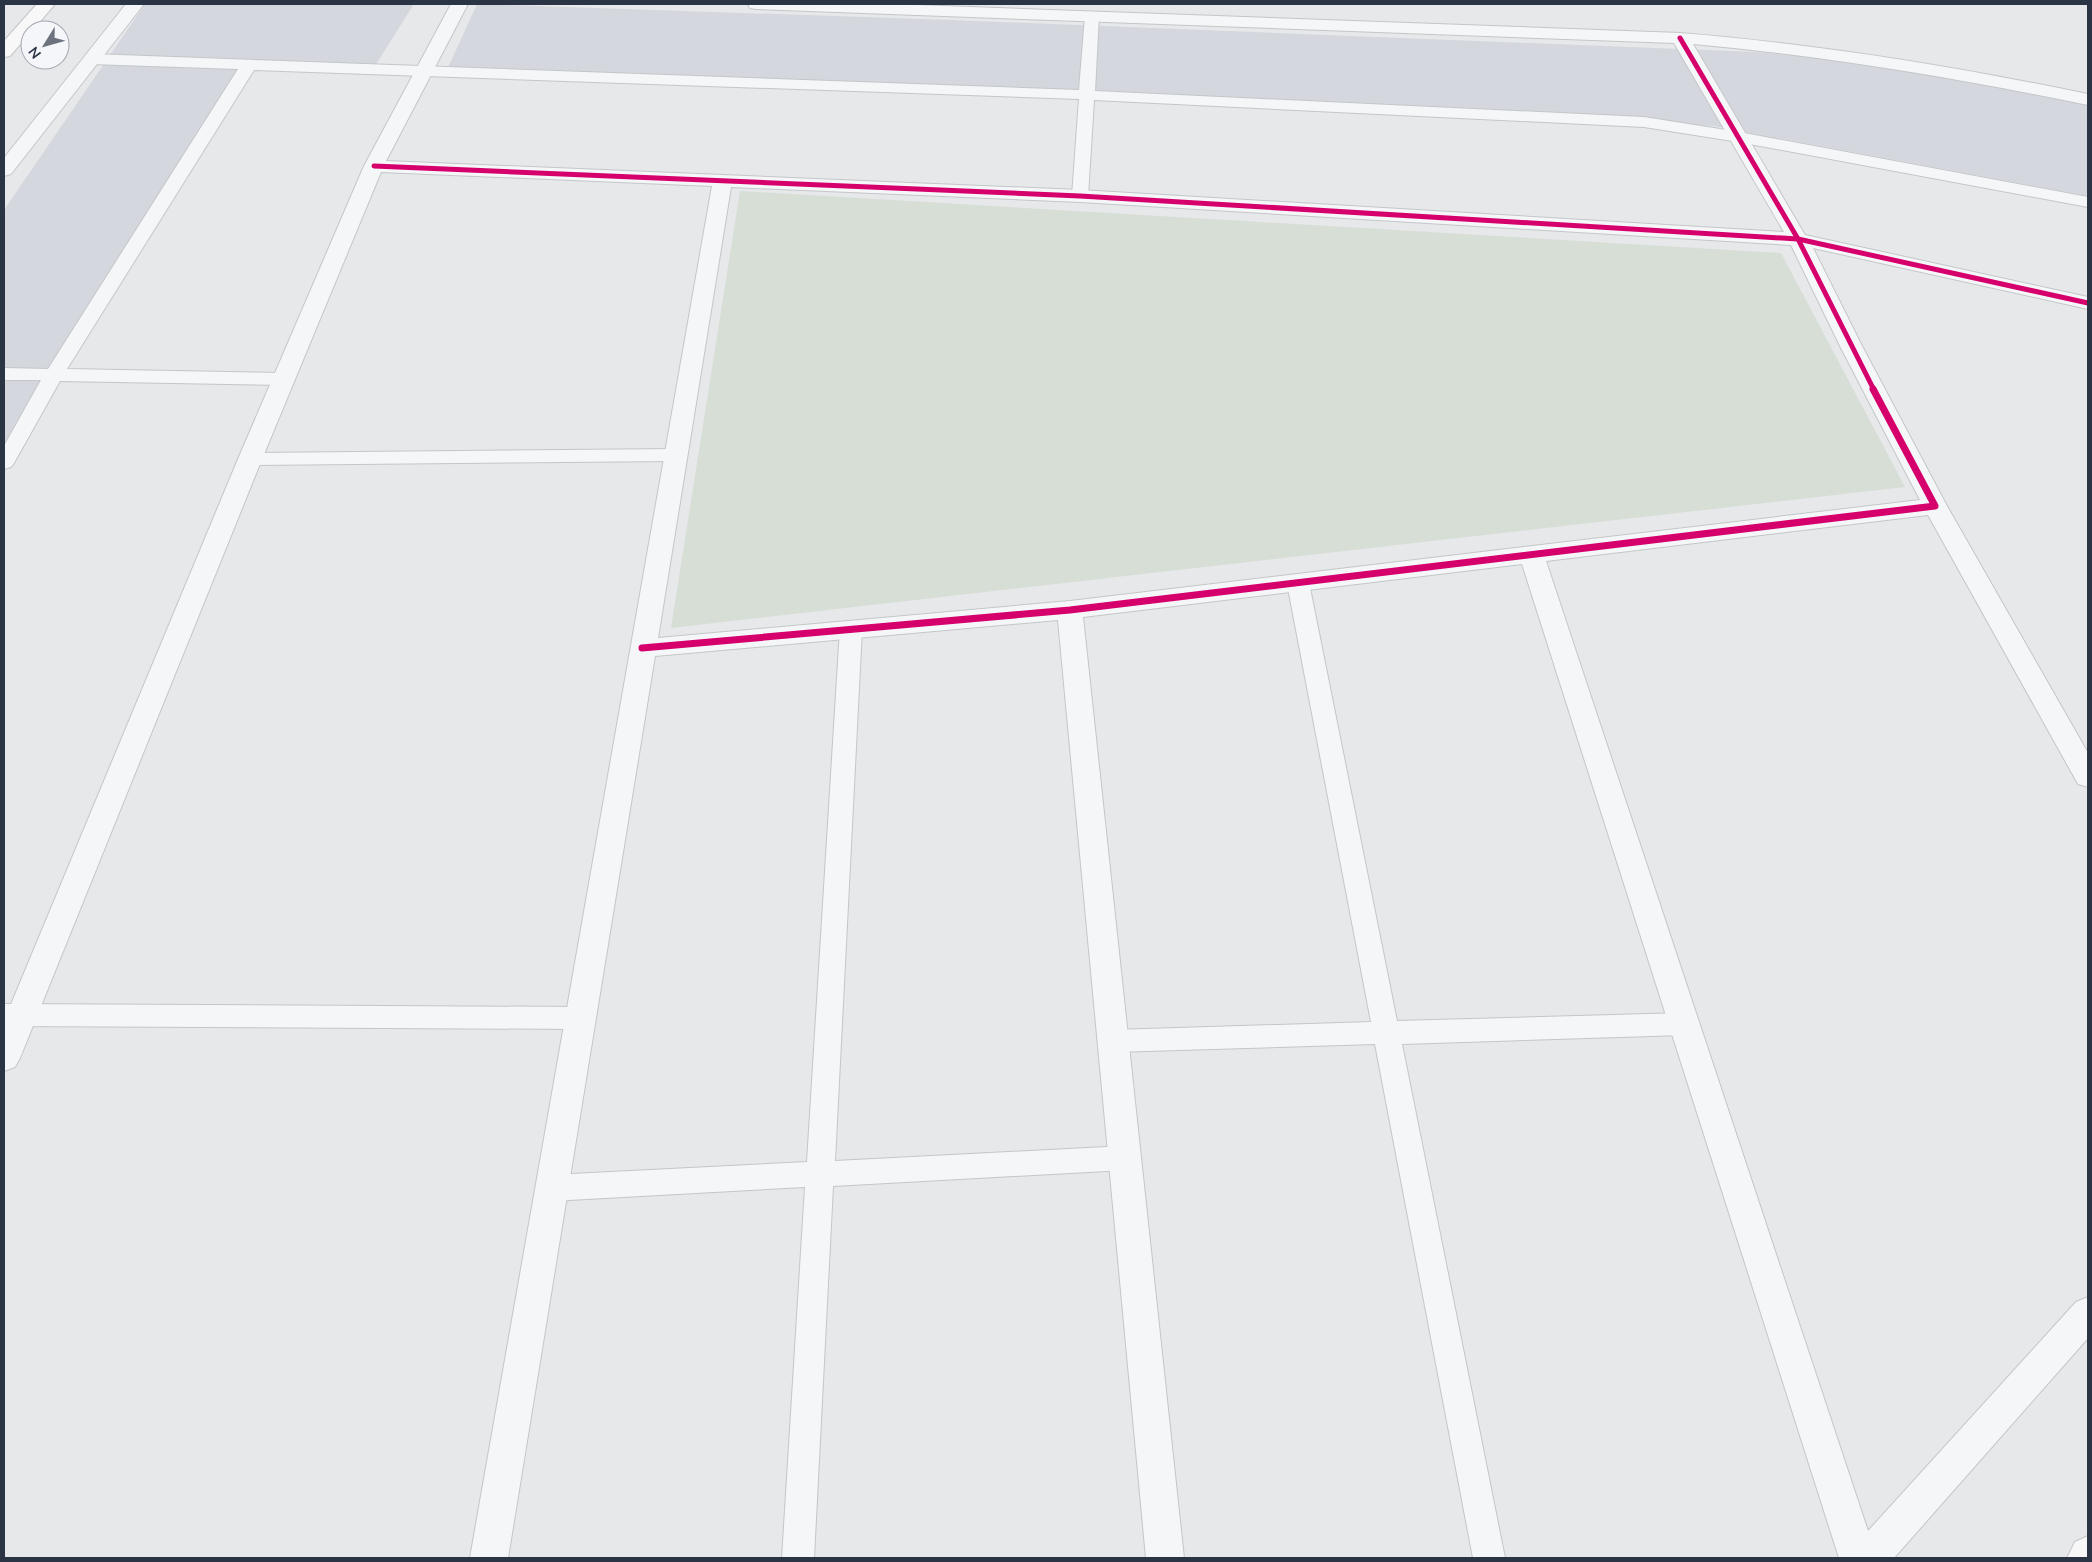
<svg xmlns="http://www.w3.org/2000/svg" width="2092" height="1562" font-family="'Nunito Sans',sans-serif">
	<rect width="100%" height="100%" fill="#e6e8ea"/>
	<g fill="#d4d7dd">
		<path d="M145 4H414L375 66 244 65 50 380 4 467V210Z"/>
		<path d="M477 4 951 20 1755 52 1885 63 2088 105V196L1714 126 446 72Z"/>
	</g>
	<path fill="#d6ded6" d="M740 191 1781 253 1905 487 671 628Z"/>
	<g fill="none" stroke-linecap="round" stroke-linejoin="round">
		<defs>
			<g id="lane">
				<path d="M1092 12 1097 13 1099 16 1095 91 1644 117 1739 132 2088 197V207L1739 142 1644 127 1094 100 1088 196 1086 200H1074L1072 196 1079 99 254 70 67 369 284 373 291 375 294 379 291 383 284 385 60 381 14 463 11 467 4 469V446L41 380H4V368L48 369 238 69 91 64 86 62 83 59 86 56 91 54 1079 90 1085 16 1087 13Z"/>
				<path d="M675 449 682 451 685 455 682 459 675 461 250 465 243 463 240 459 243 455 250 453Z"/>
				<path d="M1298 576 1306 578 1309 583 1397 1021 1684 1013 1693 1016 1697 1024 1693 1032 1684 1035 1402 1044 1505 1558H1473L1375 1044 1113 1052 1104 1049 1100 1041 1104 1033 1113 1030 1371 1022 1287 583 1290 578Z"/>
				<path d="M851 621 859 624 862 629 835 1161 1125 1146 1135 1149 1139 1158 1135 1167 1125 1170 833 1186 814 1558H782L805 1187 551 1201 541 1197 537 1188 541 1179 551 1175 807 1162 840 629 843 624Z"/>
				<path d="M4 1004 581 1007 590 1010 594 1018 590 1026 581 1029 4 1026Z"/>
			</g>
			<g id="street">
				<path d="M126 4H144L11 174 4 176V158Z"/>
				<path d="M451 4H468L386 161 1080 190 1784 232 1674 43 756 9 750 8 748 4H889L1680 33C1818 44 1953 66 2088 94V105C1957 78 1826 56 1693 44L1805 235 2088 297V309L1813 248 1862 346 1947 506 2088 753V787L2078 784 1928 515 1546 561 1868 1531 2076 1302 2088 1297V1338L1894 1558H1839L1522 564 1083 617 1184 1558H1146L1058 620 655 656 508 1558H470L712 186 381 172 262 459 20 1058 15 1067 4 1071V1021L238 459 364 166ZM731 187 1080 202 1791 245 1840 346 1920 500 1070 601 658 638Z"/>
			</g>
			<g id="secondary">
				<path d="M37 4H55L33 30H30V33L10 56 4 57V41Z"/>
				<path d="M2088 1536V1558H2067L2075 1542Z"/>
			</g>
		</defs>
		<use href="#lane" stroke="#c4c6c8" stroke-width="2"/>
		<use href="#street" stroke="#c4c6c8" stroke-width="2"/>
		<use href="#secondary" stroke="#c4c6c8" stroke-width="2"/>
		<use href="#lane" fill="#f5f6f7" fill-rule="evenodd"/>
		<use href="#street" fill="#f5f6f7" fill-rule="evenodd"/>
		<use href="#secondary" fill="#f8f8f8" fill-rule="evenodd"/>
		<defs>
			<g id="cycleway-far1">
				<path d="M1680 38 1798 239 1874 390"/>
				<path d="M374 166 1080 196 1798 239 2088 303"/>
			</g>
			<path id="cycleway" d="M642 648 1070 610 1935 506 1873 389"/>
		</defs>
		<use href="#cycleway-far1" stroke="#f4f6f9" stroke-width="8"/>
		<use href="#cycleway" stroke="#f4f6f9" stroke-width="10"/>
		<use href="#cycleway-far1" stroke="#d6006c" stroke-width="5"/>
		<use href="#cycleway" stroke="#d6006c" stroke-width="7"/>
	</g>
	<rect width="2092" height="1562" fill="none" stroke="#2b3445" stroke-width="10"/>
	<g transform="translate(45 45) rotate(233)"><circle r="24" fill="#f4f6f9" stroke="#a4a8b1"/>
	<path d="M0-4L9 19L0 12L-9 19Z" fill="#6c737f"/>
	<text y="-8" font-size="14" font-weight="bold" text-anchor="middle" fill="#2b3445">N</text>
	</g>
</svg>
